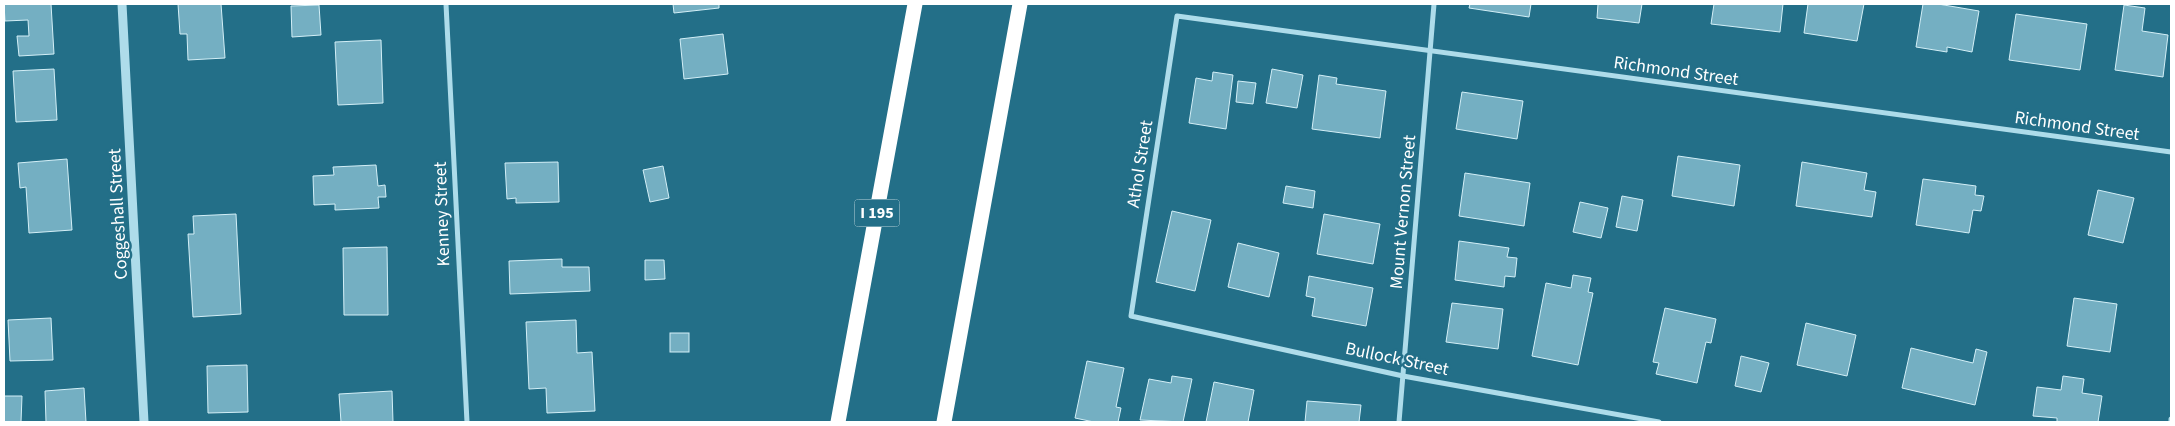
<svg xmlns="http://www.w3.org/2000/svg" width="2175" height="426" font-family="'Source Sans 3',sans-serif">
	<rect width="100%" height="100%" fill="#236f88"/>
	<g fill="#74afc2" stroke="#d3eff7">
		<path d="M4 4H51L54 54 19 56 17 36H29L28 20 5 21Z"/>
		<path d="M178 4H221L225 58 188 60 187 34H180Z"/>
		<path d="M673 4H719V8L674 13Z"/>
		<path d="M1470 4H1531L1529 17 1469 8Z"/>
		<path d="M1598 4H1642L1639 23 1597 18Z"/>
		<path d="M1714 4H1783L1780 32 1711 24Z"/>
		<path d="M1808 4H1864L1857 41 1804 33Z"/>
		<path d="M1923 4H1938L1979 11 1972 52 1947 47V52L1916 47Z"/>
		<path d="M319 5 321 35 292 37 291 6Z"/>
		<path d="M2124 5 2145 8 2142 31 2168 35 2163 77 2115 70Z"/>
		<path d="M2016 14 2087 24 2080 70 2009 60Z"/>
		<path d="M723 34 728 74 684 79 680 39Z"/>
		<path d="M381 40 383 103 338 105 335 42Z"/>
		<path d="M54 69 57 120 16 122 13 71Z"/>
		<path d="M1272 69 1303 75 1297 108 1266 103Z"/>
		<path d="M1213 72 1233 75 1226 129 1189 123 1196 78 1212 81Z"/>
		<path d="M1319 75 1337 78 1336 84 1386 91 1380 138 1312 129Z"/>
		<path d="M1238 81 1256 83 1253 104 1236 102Z"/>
		<path d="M1462 92 1523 101 1517 139 1456 129Z"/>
		<path d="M1678 156 1740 165 1734 206 1672 196Z"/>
		<path d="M67 159 72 230 29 233 26 187 20 188 18 163Z"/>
		<path d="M558 162 559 202 516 203V198L507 199 505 163Z"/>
		<path d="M1802 162 1867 173 1864 190 1876 192 1872 217 1796 206Z"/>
		<path d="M376 165 378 186 385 185 386 197H378L379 208 335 210V204L314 205 313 176 334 175 333 167Z"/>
		<path d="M663 166 669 198 650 202 643 170Z"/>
		<path d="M1465 173 1530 183 1524 226 1459 216Z"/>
		<path d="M1923 179 1976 186 1975 195 1984 196 1981 211 1973 210 1969 233 1916 225Z"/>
		<path d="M1286 186 1315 191 1313 208 1283 203Z"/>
		<path d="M2098 190 2134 198 2123 243 2088 235Z"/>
		<path d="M1622 196 1643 200 1637 231 1616 227Z"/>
		<path d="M1580 202 1608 208 1601 238 1573 232Z"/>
		<path d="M1172 211 1211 220 1195 291 1156 282Z"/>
		<path d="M236 214 241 314 193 317 188 234H194L193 216Z"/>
		<path d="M1324 214 1380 224 1373 264 1317 254Z"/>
		<path d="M1459 241 1509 248 1507 257 1517 258 1515 277 1505 276 1504 287 1455 280Z"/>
		<path d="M1238 243 1279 253 1269 297 1228 287Z"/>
		<path d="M387 247 388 315H344L343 248Z"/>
		<path d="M562 259V267H589L590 291 510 294 509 261Z"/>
		<path d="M645 260H664L665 279 645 280Z"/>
		<path d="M1573 275 1591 278 1588 292 1593 293 1578 365 1532 356 1546 283 1571 288Z"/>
		<path d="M1309 276 1373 288 1366 326 1312 316 1315 298 1306 296Z"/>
		<path d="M2074 298 2117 304 2110 352 2067 346Z"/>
		<path d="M1452 303 1503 309 1498 349 1446 342Z"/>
		<path d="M1665 308 1716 319 1711 343 1706 342 1697 383 1656 374 1659 363 1653 362Z"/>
		<path d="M51 318 53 360 10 361 8 320Z"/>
		<path d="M576 320 577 353 592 352 595 411 547 413 546 388 529 389 526 322Z"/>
		<path d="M1806 323 1856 335 1847 376 1797 365Z"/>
		<rect x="670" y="333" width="19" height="19"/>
		<path d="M1911 348 1973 363 1976 349 1987 352 1975 405 1902 388Z"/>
		<path d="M1741 356 1769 363 1761 392 1735 386Z"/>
		<path d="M1087 361 1124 368 1116 407 1121 408 1118 422H1094L1075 418Z"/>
		<path d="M247 365 248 412 208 413 207 366Z"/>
		<path d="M1172 376 1192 379 1183 422 1140 420 1149 379 1171 383Z"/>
		<path d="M2063 376 2084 379 2082 393 2102 396 2098 422H2057V418L2033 416 2037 387 2061 390Z"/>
		<path d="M1214 382 1254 390 1248 422H1206Z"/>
		<path d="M84 388 86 422H46L45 391Z"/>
		<path d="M392 391 393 422H341L339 394Z"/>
		<path d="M4 396H22L21 422H4Z"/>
		<path d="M1307 401 1361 405 1359 422H1305Z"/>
	</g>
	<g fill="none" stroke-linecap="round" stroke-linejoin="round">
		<g stroke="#aedcea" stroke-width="5">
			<path d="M446 4 467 422"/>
			<path d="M1399 422 1434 4"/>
			<path d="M1659 422 1403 376 1131 316 1177 16 2171 152"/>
			<path d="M2171 422V419"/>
		</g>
		<path stroke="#aedcea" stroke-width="9" d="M122 4 144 422"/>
		<g stroke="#fff" stroke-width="15">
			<path d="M838 422 915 4"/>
			<path d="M944 422 1020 4"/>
		</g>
	</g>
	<g text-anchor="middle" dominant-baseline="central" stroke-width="5" stroke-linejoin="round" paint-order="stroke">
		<rect fill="#236f88" stroke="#bdd4db" stroke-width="1" x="854.5" y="199.5" width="45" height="27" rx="4"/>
		<g font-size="16" font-weight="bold" fill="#fff">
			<text x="877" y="213">I 195</text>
		</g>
		<g font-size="18" fill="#fff" stroke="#236f88">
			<text transform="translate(1676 71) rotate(8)">Richmond Street</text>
			<text transform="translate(2077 126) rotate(8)">Richmond Street</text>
			<text transform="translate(1140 164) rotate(-81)">Athol Street</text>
			<text transform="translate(1403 212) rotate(-85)">Mount Vernon Street</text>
			<text transform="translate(118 214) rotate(-93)">Coggeshall Street</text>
			<text transform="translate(442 214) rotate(-92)">Kenney Street</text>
			<text transform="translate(1397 359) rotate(12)">Bullock Street</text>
		</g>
	</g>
	<rect width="2175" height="426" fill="none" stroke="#ffffff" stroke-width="10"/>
</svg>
